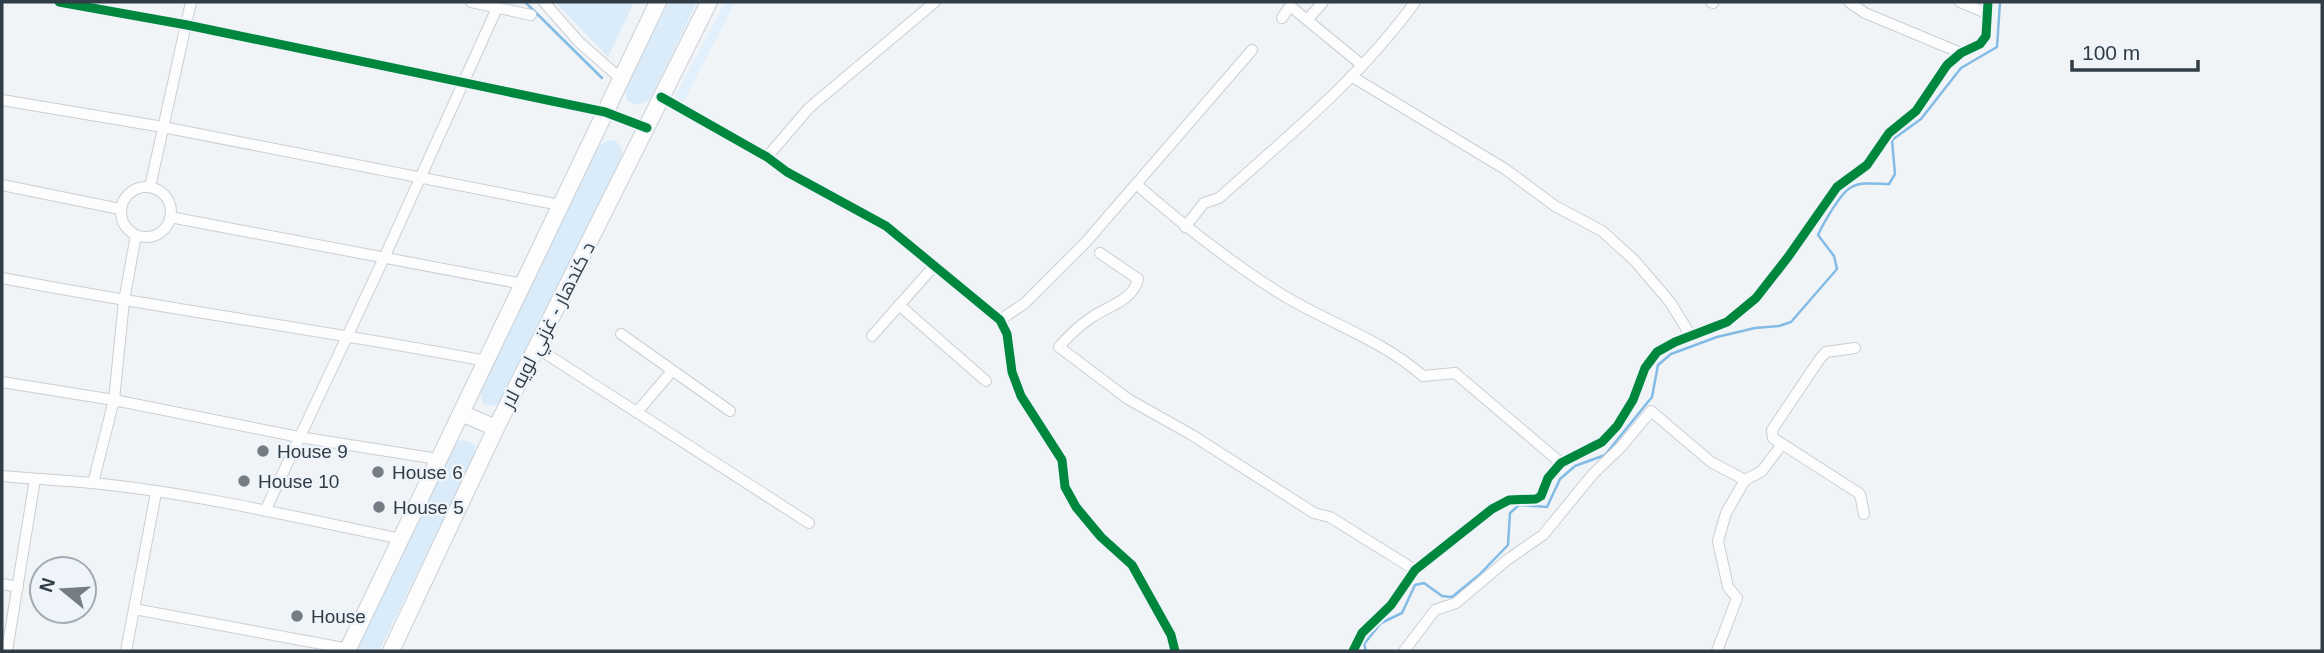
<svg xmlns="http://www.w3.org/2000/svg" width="2324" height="653" font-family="Helvetica,Cairo,sans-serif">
	<rect width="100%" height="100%" fill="#f1f4f7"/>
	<path fill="#e2f0fb" d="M725 2H735L683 103 674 99Z"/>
	<g fill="#daebf9">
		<path d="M555 2H634L608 57Z"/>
		<path d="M669 2H697L650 99C641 105 636 107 627 100L625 90Z"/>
		<path d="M614 140C625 148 622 155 618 167L501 401 495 406 483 404 480 391 599 146 607 141Z"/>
		<path d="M460 440 469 441 475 446V455L379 651H354L450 446Z"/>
	</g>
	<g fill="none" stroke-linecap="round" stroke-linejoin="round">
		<g stroke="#82bbe6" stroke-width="2.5">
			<path d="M525 2 602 78"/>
			<path d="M1366 651 1364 644 1381 623 1402 613 1415 585 1424 583 1442 596 1452 597 1479 575 1508 545 1510 513 1519 505 1547 507 1560 479 1575 466 1605 455 1652 397 1658 365 1671 354 1717 337 1755 328 1779 326 1791 322 1837 269 1834 256 1818 235C1823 224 1840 194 1850 188 1860 181 1878 184 1889 184L1895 174 1892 140 1921 119 1961 68 1997 47 2000 2"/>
		</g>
		<defs>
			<g id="minor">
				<path d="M59 2 187 25 605 112 647 128"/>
				<path d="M471 2 531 15"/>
				<path d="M544 2 579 42 621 79"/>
				<path d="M1711 2 1713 3"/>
				<path d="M1849 2 1865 13 1961 53"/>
				<path d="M1960 2 1986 13"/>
				<path d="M1282 18 1290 6 1362 65"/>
				<path d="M1308 19 1323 2"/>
				<path d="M1351 76 1505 169 1555 206 1602 231 1635 261 1670 302 1691 336"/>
				<path d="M661 97 767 157 787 172 886 226 1000 320 1007 334 1012 372 1021 396 1062 460 1065 487 1076 507 1101 537 1132 565 1171 635 1175 651"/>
				<path d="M2 100 163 127 560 205"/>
				<path d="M767 157 809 108 935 2"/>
				<path d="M1136 184C1183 225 1228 261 1281 294 1328 323 1381 339 1423 376L1455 373 1561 463"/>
				<path d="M2 185 120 209"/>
				<path d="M150 187 191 2"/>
				<circle cx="146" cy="212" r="25"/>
				<path d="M170 217 523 284"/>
				<path d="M1185 227 1204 203 1219 198C1287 137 1361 77 1415 2"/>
				<path d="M1100 253 1138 279C1133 301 1108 306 1092 317 1079 326 1069 335 1059 347L1128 399 1192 435 1314 513 1330 517 1415 570"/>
				<path d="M2 278C163 309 325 330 486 361"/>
				<path d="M899 305 986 381"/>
				<path d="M1000 320 1025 303 1086 242 1252 50"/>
				<path d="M621 334 730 411"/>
				<path d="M872 336 934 266"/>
				<path d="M537 348 809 523"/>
				<path d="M1855 348 1826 352 1819 360 1772 430 1773 438 1860 494 1864 514"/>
				<path d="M2 382 114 400 299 437 438 459"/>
				<path d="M637 412 672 371"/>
				<path d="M2 476C32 479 62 480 92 483 194 493 300 518 401 539"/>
				<path d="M93 483 114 400 124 301 136 235"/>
				<path d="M265 511 384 258 497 8"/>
				<path d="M2 584 18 587"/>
				<path d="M134 609 349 649"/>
				<path d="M7 651 35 479"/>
				<path d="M126 651 156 493"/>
				<path d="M1353 651 1362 633 1391 605 1415 570 1492 509 1509 500 1536 499 1541 496 1548 478 1561 463 1602 442 1617 426 1633 400 1645 368 1657 352 1675 342 1727 322 1756 298 1788 257 1837 187 1867 165 1889 133 1916 111 1947 65 1961 53 1980 44 1986 36 1988 2"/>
				<path d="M1404 651 1435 610 1456 603 1507 560 1543 535 1593 474 1621 447 1651 411 1711 462 1745 480"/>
				<path d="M1717 651 1737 598 1728 587 1718 541 1726 513 1745 480 1762 471 1782 444"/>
			</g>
			<g id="highway">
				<path d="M461 413 496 428"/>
				<path d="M347 651 658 2"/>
				<path d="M391 651 496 428 709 2"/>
			</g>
		</defs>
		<use href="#minor" stroke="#c8cfd5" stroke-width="12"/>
		<use href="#highway" stroke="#c8cfd5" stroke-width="18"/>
		<use href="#minor" stroke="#fdfdfe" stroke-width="10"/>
		<use href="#highway" stroke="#fdfdfe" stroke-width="16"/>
		<defs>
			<g id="cycleway">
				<path d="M59 2 187 25 605 112 647 128"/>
				<path d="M661 97 767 157 787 172 886 226 1000 320 1007 334 1012 372 1021 396 1062 460 1065 487 1076 507 1101 537 1132 565 1171 635 1175 651"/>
				<path d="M1353 651 1362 633 1391 605 1415 570 1492 509 1509 500 1536 499 1541 496 1548 478 1561 463 1602 442 1617 426 1633 400 1645 368 1657 352 1675 342 1727 322 1756 298 1788 257 1837 187 1867 165 1889 133 1916 111 1947 65 1961 53 1980 44 1986 36 1988 2"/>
			</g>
		</defs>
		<use href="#cycleway" stroke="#eef4fa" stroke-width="13"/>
		<use href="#cycleway" stroke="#00873e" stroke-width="9"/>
	</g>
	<g fill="#747c84" stroke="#eef4fa" stroke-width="2.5">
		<circle cx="263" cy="451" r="7"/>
		<circle cx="378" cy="472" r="7"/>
		<circle cx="244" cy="481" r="7"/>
		<circle cx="379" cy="507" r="7"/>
		<circle cx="297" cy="616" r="7"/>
	</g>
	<g text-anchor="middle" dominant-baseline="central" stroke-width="5" stroke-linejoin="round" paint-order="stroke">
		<g font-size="19" fill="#303c46" stroke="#eef4fa">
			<text transform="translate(548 325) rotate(-63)">د کندهار - غزني لويه لار</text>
		</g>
		<g font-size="19" fill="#303c46" stroke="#eef4fa" text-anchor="start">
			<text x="277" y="451">House 9</text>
			<text x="392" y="472">House 6</text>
			<text x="258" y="481">House 10</text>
			<text x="393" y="507">House 5</text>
			<text x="311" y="616">House</text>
		</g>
	</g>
	<rect width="2324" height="653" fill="none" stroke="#303c46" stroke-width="7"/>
	<g transform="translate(63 590) rotate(288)"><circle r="33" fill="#eef4fa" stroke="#a2aab2" stroke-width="2"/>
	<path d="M0-5L12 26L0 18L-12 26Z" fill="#747c84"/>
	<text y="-10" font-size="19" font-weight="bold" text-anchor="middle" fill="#303c46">N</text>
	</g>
	<path d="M2072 60v10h126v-10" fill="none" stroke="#303c46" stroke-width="3.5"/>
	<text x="2082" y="60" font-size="21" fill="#303c46" stroke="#eef4fa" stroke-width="5" paint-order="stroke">100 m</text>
</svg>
